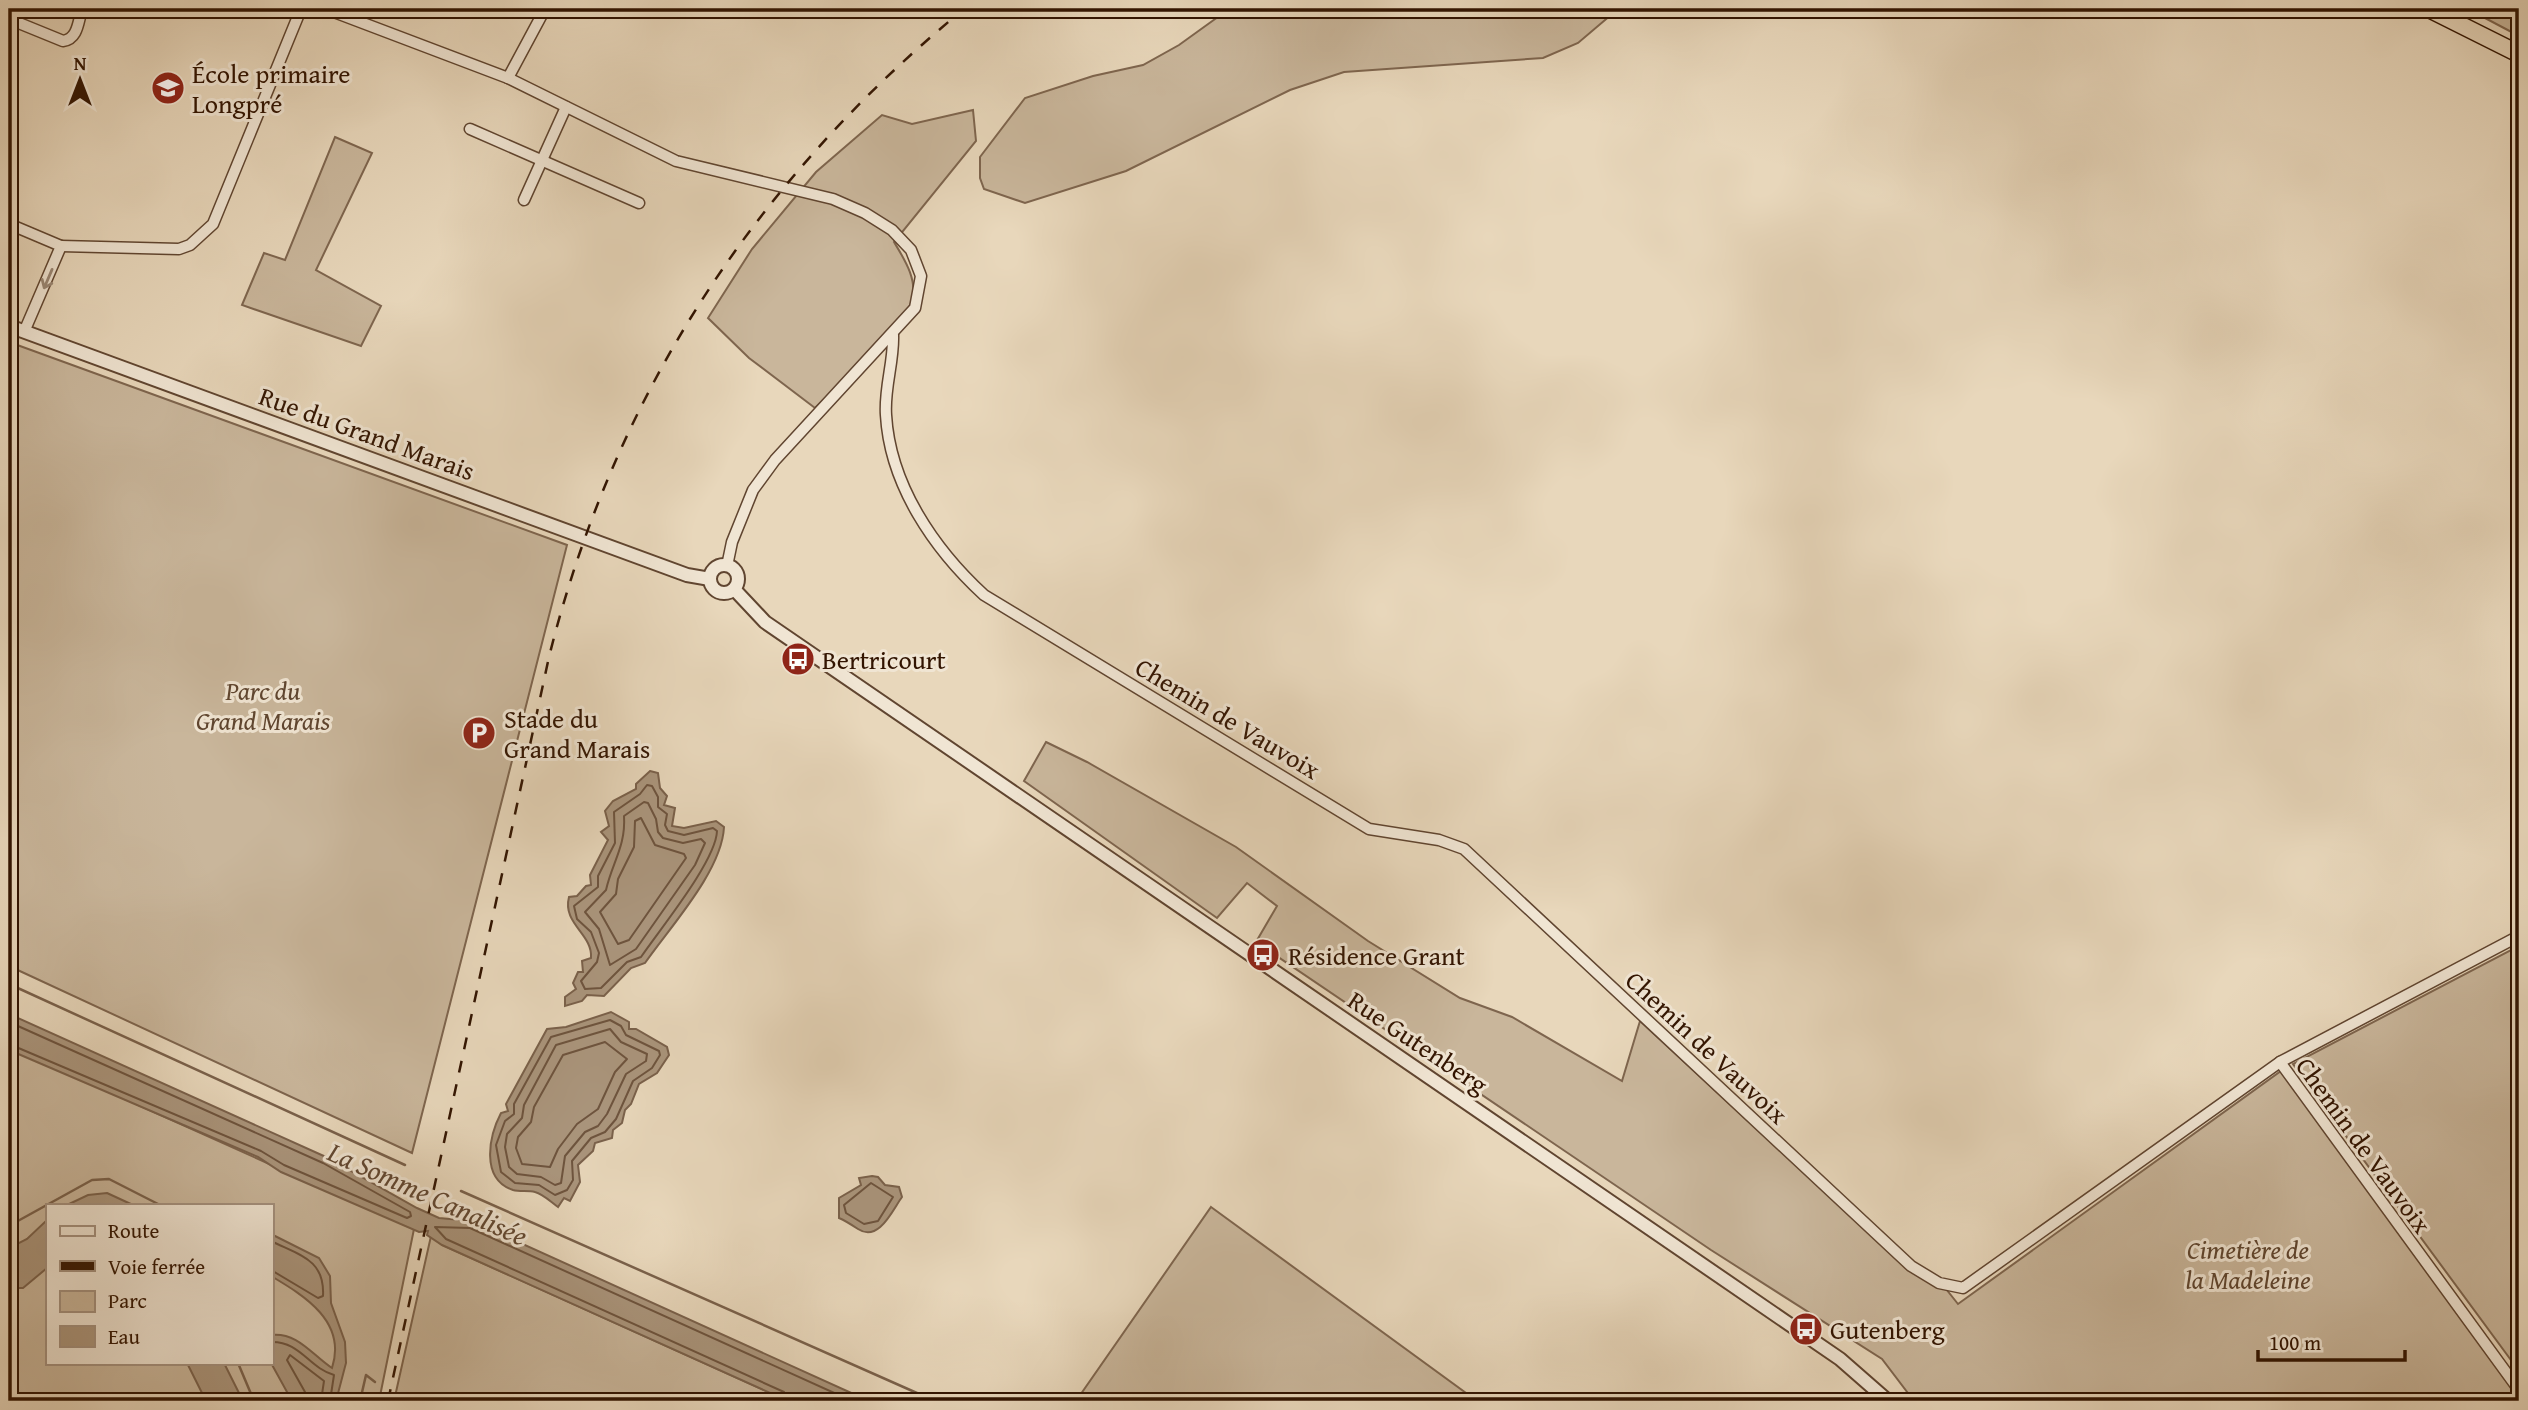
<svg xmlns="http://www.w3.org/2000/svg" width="2528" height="1410" font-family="'Gentium Book Plus',serif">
	<rect width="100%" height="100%" fill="#e8d7bb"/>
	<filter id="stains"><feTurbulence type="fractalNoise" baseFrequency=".00286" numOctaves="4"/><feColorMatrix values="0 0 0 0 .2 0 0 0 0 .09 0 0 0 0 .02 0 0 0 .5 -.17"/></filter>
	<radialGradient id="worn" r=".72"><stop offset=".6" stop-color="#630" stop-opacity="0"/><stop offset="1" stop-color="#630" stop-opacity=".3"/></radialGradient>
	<g fill="#c9b69b" stroke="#7e654e" stroke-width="2">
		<path d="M1229 9H1618L1578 43 1543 58 1344 72 1290 90 1126 171 1025 203 984 189 980 178V157L1025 98 1093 76 1143 65 1179 45Z"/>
		<path d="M2468 9H2519V36Z"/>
		<path d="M973 110 976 141 894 242C905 260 919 282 911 303 901 332 838 385 815 408L749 358 708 318 752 249 816 172 882 115 912 124Z"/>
		<path d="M335 137 372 153 316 270 381 306 361 346 242 305 264 253 285 260Z"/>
		<path d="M9 342 567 545 412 1153 9 966Z"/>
		<path d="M1046 742 1087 762 1236 847 1368 941 1460 998 1512 1017 1622 1081 1640 1021 1904 1265 1946 1289 1958 1304 2281 1071 2519 1395V1401H1914L1882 1359 1711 1250 1256 942 1277 906 1247 883 1217 918 1024 781Z"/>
		<path d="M2519 946V945V1371L2293 1064Z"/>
		<path d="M9 1047 414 1229 379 1401H240L217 1363H271V1205H47V1227L9 1251Z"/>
		<path d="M1211 1207 1477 1401H1076Z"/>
		<path d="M431 1236 442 1245 788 1401H394Z"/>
		<path d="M47 1258V1363H192L210 1401H9V1277Z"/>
	</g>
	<g fill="#aa957c" stroke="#7a614b" stroke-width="2">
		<path d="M650 771 658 773 660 788 667 796 664 805 675 808 672 826 684 828 716 821 724 827C722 871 670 927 645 963L631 968 604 996 587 995 582 1001 565 1006V997L576 989 573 983 578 972H583L582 961 591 958C593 934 562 924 569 897L577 896 586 886 591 885 590 875 608 840 601 832 609 826 605 811 613 801 636 789V784Z"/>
		<path d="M611 1012 629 1022V1029H636L667 1047 669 1055 657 1073 639 1084 631 1104 625 1110 622 1123 613 1130 612 1138 595 1143 593 1151 578 1165 580 1182 570 1201 564 1198 558 1207C551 1202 543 1194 535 1192 528 1190 520 1192 513 1190 480 1179 489 1136 501 1113L508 1111 506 1104 547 1029 566 1027Z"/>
		<path d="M9 1014 326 1157 417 1208 439 1218 472 1221 869 1401H788L442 1245 427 1235 428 1231 419 1232 281 1172 258 1157 9 1050Z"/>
		<path d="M872 1176 878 1177 885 1185 899 1187 902 1197C893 1209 879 1243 858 1229 852 1225 846 1221 839 1218V1198L861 1185 859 1178Z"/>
		<path d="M107 1193 133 1205H67L88 1195Z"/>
		<path d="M47 1220V1268L23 1288H9V1248L27 1239Z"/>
		<path d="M271 1234 319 1258 330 1276 331 1303 345 1342 346 1363 336 1401H292L271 1363V1335C298 1332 312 1355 332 1368 347 1322 305 1296 271 1276Z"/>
		<path d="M187 1363H224L243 1401H206Z"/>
	</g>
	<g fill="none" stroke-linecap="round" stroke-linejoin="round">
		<g stroke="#6e543e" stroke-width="2">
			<path d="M647 785 652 786 658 797V807L667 814 665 825 668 831 684 835 713 828 717 831C716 861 660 929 641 957L627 962 601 988 585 989 581 981 597 962 599 953 591 932 577 919 574 906 598 887V876L615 843 614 812 640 794Z"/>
			<path d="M644 802 648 803 656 819 658 832 663 838 683 843 701 839 705 843 695 865 636 949 610 965 599 929 585 912 606 890C612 863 626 846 624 816Z"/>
			<path d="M641 818 655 845 684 854 686 858 629 940 618 944 600 912 616 894 618 879 634 847 635 821Z"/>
			<path d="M610 1020 621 1026 626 1035 659 1051 660 1055 652 1068 633 1081 616 1119 605 1132 591 1138 572 1161 573 1180 567 1190 555 1195 539 1185 515 1183 501 1172 496 1145 505 1121 514 1114V1104L551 1037Z"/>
			<path d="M9 1022 323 1163 410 1212 411 1216 407 1218 284 1165 261 1151 9 1044"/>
			<path d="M610 1029 621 1042 647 1054 646 1061 626 1074 607 1114 598 1126 585 1132 565 1156 561 1183 555 1185 541 1177 517 1174 509 1167 505 1147 507 1134 522 1118 524 1105 556 1045Z"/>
			<path d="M605 1042 627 1059 615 1072 598 1109 577 1124 558 1149 550 1167 522 1164 516 1148 518 1137 531 1122 534 1107 563 1055Z"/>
			<path d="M871 1183 893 1197 878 1221 864 1224 846 1213 844 1205Z"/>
			<path d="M271 1241C299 1255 325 1259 323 1296L318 1298 271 1270"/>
			<path d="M271 1342C300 1341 309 1368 334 1375L330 1401"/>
			<path d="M307 1401 305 1392 287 1360 290 1355 324 1381 321 1401"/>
			<path d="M789 1401 784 1392 446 1239 435 1227 470 1228 852 1401"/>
		</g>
		<g stroke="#7a614b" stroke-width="2.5">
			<path d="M9 984 405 1165"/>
			<path d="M461 1191 935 1401"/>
			<path d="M9 1222H16L92 1180 109 1179 160 1205"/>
			<path d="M238 1363 254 1401"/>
			<path d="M360 1401 366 1375 375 1382"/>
		</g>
		<defs>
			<g id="minor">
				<path d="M326 9 508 78 676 161 833 199 865 213 892 230 911 250 921 276 915 308 775 460 753 490 732 542 727 566"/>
				<path d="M9 19 63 41C78 39 78 22 82 9"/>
				<path d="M508 78 545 9"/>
				<path d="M470 129 639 203"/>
				<path d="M524 200 566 107"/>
				<path d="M9 224 61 246 24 332"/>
				<path d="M61 246 179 249 190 245 213 224 301 9"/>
				<path d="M893 335C894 362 884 388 886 415 890 485 934 549 984 595L1369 829 1439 840 1464 849 1911 1266 1939 1283 1963 1288 2280 1062 2519 936"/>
				<path d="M2280 1062 2519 1390"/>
			</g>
			<g id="tertiary">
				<path d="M9 326 687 575 710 579"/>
				<circle cx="724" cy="579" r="14"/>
				<path d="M734 589 765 622 1840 1359 1888 1401"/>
			</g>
			<path id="trunk" d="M2429 9 2519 54"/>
		</defs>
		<use href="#minor" stroke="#604530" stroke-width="13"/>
		<use href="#tertiary" stroke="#604530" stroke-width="16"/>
		<use href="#trunk" stroke="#321401" stroke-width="19"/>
		<use href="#minor" stroke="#f0e5d3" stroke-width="10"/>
		<use href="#tertiary" stroke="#f0e5d3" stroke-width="12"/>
		<use href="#trunk" stroke="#e8d7bb" stroke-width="16"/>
		<path stroke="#321401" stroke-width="2.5" stroke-dasharray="12 12" stroke-linecap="butt" d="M388 1401 549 657C614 395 756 179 964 9"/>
	</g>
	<defs><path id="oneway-shaft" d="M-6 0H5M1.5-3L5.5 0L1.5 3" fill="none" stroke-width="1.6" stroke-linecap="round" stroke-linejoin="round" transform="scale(1.75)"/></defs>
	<use stroke="#9a8774" href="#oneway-shaft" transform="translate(48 279) rotate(113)"/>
	<defs>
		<symbol id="school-disc" viewBox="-11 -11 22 22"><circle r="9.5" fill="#8f2418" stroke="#f0e5d3"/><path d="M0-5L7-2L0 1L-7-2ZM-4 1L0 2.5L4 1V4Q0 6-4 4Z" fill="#fff"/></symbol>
		<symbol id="bus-disc" viewBox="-11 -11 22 22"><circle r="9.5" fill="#8f2418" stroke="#f0e5d3"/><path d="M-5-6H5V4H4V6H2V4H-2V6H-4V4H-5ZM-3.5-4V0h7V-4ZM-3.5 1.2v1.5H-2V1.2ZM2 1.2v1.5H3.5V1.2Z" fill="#fff"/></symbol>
		<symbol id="parking-disc" viewBox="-11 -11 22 22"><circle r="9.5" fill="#8f2418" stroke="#f0e5d3"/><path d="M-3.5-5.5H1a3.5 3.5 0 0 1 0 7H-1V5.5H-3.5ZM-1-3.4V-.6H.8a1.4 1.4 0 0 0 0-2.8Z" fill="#fff"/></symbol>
	</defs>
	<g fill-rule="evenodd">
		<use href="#school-disc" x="149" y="69" width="38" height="38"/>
		<use href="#bus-disc" x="779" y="640" width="38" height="38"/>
		<use href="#parking-disc" x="460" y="714" width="38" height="38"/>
		<use href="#bus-disc" x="1244" y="936" width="38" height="38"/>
		<use href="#bus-disc" x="1787" y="1310" width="38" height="38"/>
	</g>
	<g text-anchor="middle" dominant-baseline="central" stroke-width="6" stroke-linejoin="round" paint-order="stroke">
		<g font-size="26" fill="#321401" stroke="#f0e5d3" text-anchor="start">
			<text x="192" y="73">École primaire<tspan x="192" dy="30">Longpré</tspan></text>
			<text x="822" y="659">Bertricourt</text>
			<text x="504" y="718">Stade du<tspan x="504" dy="30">Grand Marais</tspan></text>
			<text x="1288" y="955">Résidence Grant</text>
			<text x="1830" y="1329">Gutenberg</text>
		</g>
		<g font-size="26" fill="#321401" stroke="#f0e5d3">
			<text transform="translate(367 433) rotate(20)">Rue du Grand Marais</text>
			<text transform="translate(1228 718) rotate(31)">Chemin de Vauvoix</text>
			<text transform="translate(1418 1042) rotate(34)">Rue Gutenberg</text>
			<text transform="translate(1707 1047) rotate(43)">Chemin de Vauvoix</text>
			<text transform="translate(2364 1145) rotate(54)">Chemin de Vauvoix</text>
		</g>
		<g font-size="26" font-style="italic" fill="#5f452f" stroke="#f0e5d3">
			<text x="263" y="690">Parc du<tspan x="263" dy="30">Grand Marais</tspan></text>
			<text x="2248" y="1249">Cimetière de<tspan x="2248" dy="30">la Madeleine</tspan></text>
		</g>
		<g font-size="28" font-style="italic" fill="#624832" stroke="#f0e5d3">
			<text transform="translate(428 1193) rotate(24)">La Somme Canalisée</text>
		</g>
	</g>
	<rect width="2528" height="1410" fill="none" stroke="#e8d7bb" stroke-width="35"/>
	<rect x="10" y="10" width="2507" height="1389" fill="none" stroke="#321401" stroke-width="3.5"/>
	<rect x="18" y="18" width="2493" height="1375" fill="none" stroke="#321401" stroke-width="2"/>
	<rect x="46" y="1204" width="228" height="161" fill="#f0e5d3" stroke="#a4917f" stroke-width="2"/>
	<rect x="60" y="1226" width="35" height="10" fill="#f0e5d3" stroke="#a4917f" stroke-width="2"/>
	<text x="108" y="1238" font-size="21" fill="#321401">Route</text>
	<rect x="60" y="1261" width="35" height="10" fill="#321401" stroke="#a4917f" stroke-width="2"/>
	<text x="108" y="1274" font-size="21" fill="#321401">Voie ferrée</text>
	<rect x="60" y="1291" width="35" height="21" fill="#c9b69b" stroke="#a4917f" stroke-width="2"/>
	<text x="108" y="1308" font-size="21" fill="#321401">Parc</text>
	<rect x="60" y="1326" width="35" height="21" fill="#aa957c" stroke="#a4917f" stroke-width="2"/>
	<text x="108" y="1344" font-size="21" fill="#321401">Eau</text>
	<g transform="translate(80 80)" stroke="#f0e5d3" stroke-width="5" paint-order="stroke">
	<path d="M0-5L12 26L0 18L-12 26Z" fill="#321401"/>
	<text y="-10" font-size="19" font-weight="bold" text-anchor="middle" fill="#321401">N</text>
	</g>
	<path d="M2258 1350v10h147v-10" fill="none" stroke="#321401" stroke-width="3.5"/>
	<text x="2269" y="1350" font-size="21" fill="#321401" stroke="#f0e5d3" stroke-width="5" paint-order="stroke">100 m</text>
	<rect width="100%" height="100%" filter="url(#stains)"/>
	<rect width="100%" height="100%" fill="url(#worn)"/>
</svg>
